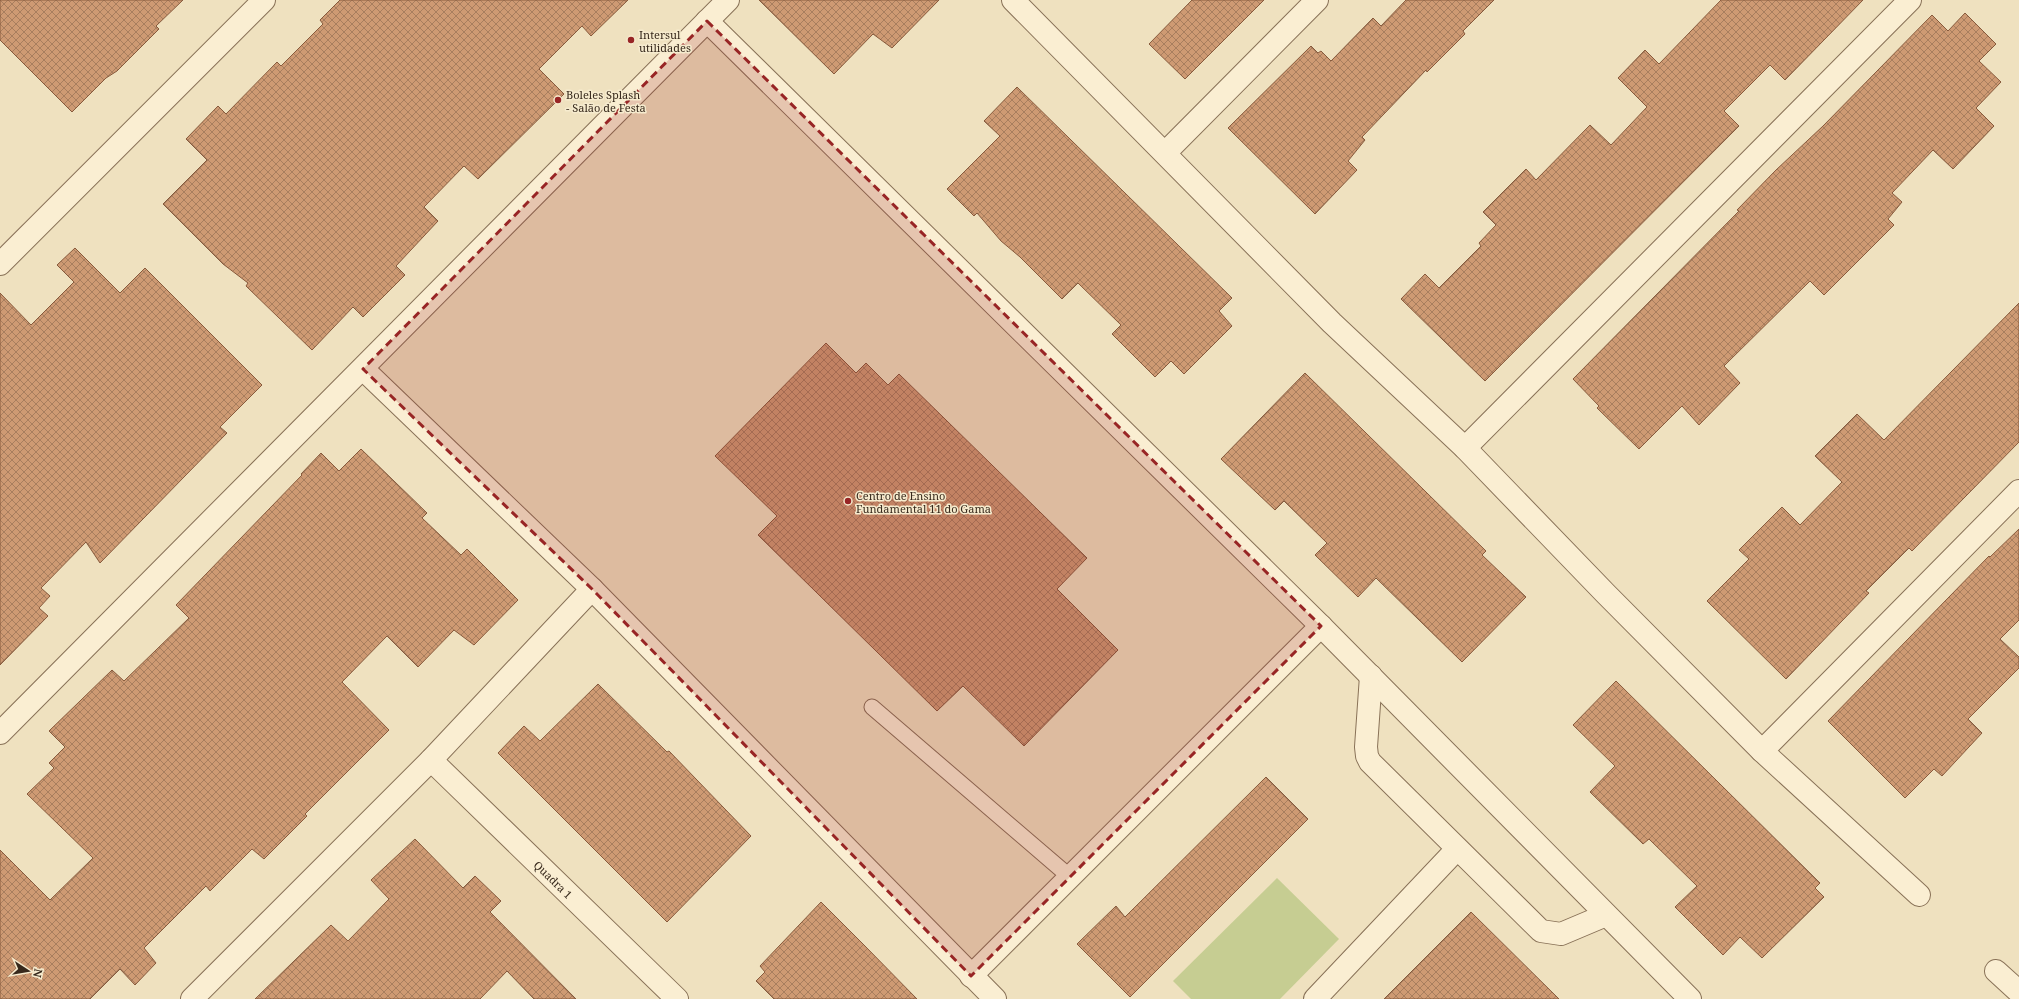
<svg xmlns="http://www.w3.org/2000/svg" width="2019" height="999" font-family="'Noto Serif',serif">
	<defs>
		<pattern id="building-cross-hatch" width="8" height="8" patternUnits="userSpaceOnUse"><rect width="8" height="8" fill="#ce9a73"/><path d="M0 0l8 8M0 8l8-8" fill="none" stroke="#a87e5e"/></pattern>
	</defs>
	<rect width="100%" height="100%" fill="#efe1bf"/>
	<path fill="#c6cd92" d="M1277 878 1339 939 1280 999H1191L1173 981Z"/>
	<g fill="url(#building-cross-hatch)" stroke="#875a3c">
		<path d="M0 0H183L156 26 159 29 117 71 106 78 72 112 0 40Z"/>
		<path d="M340 0H628L591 36 582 26 539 69 564 94 478 179 464 166 424 207 438 221 396 266 405 275 363 317 353 307 312 350 246 286 248 283 223 264 163 204 207 160 186 139 218 106 226 114 277 62 281 66 323 24 320 20Z"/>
		<path d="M759 0H939L892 48 873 34 834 74Z"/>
		<path d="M1192 0H1264L1185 79 1149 44Z"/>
		<path d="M1406 0H1494L1463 31 1465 34 1427 72 1426 70 1362 137 1365 140 1348 161 1357 170 1315 214 1228 128 1311 46 1318 53 1321 51 1331 61 1373 18 1381 26Z"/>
		<path d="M1721 0H1863L1785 80 1770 65 1724 111 1739 126 1485 381 1401 299 1425 274 1439 288 1481 246 1479 243 1496 225 1483 212 1526 169 1536 180 1590 125 1611 145 1647 107 1618 78 1645 50 1659 64Z"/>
		<path d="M1965 13 1996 44 1979 61 2001 82 1976 108 1994 126 1953 169 1933 150 1892 193 1902 202 1888 219 1894 225 1824 295 1810 281 1724 366 1740 383 1699 425 1682 406 1639 449 1597 408 1599 406 1573 379 1739 211 1737 210 1776 170 1823 126 1932 15 1948 31Z"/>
		<path d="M1017 87 1232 298 1219 311 1232 326 1184 374 1171 361 1155 377 1112 334 1121 325 1078 283 1062 299 1020 257 1001 241 977 213 974 216 947 189 1000 136 984 121Z"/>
		<path d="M75 248 120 293 145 268 262 385 220 427 227 433 100 563 86 542 41 588 50 596 39 608 48 616 0 665V293L31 325 74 282 57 265Z"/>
		<path d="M2019 303V442L1912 551 1909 548 1866 591 1869 593 1786 679 1707 601 1749 559 1739 550 1782 507 1800 525 1842 482 1815 456 1857 414 1884 440Z"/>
		<path d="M826 343 856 373 866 363 888 385 899 374 1087 558 1057 589 1118 650 1024 746 963 686 937 711 758 535 777 516 715 456Z"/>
		<path d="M1305 373 1486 551 1482 555 1526 597 1462 662 1376 578 1358 597 1315 555 1327 543 1284 501 1275 510 1221 459Z"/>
		<path d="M361 449 427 513 422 518 461 555 467 549 518 600 474 645 454 630 418 667 387 636 342 682 389 730 305 814 307 816 264 859 252 849 210 891 206 886 144 948 156 963 135 985 120 969 90 999H0V850L50 900 93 858 27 794 54 768 49 763 65 747 49 731 112 670 124 681 189 618 176 605 302 475 301 474 321 453 339 471Z"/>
		<path d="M2019 529V620L2000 639 2019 657V668L1968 719 1982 733 1942 776 1934 769 1905 798 1828 721 1989 556 1990 557Z"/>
		<path d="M1616 681 1820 883 1815 888 1824 897 1762 958 1740 937 1723 955 1675 907 1697 886 1649 839 1643 844 1590 792 1615 766 1573 725Z"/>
		<path d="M598 684 667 752 669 751 751 836 667 922 498 753 524 726 540 741Z"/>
		<path d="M1266 777 1308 819 1130 997 1077 944 1116 906 1125 917Z"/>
		<path d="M415 839 463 888 475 876 501 901 490 912 576 999H534L507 971 480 999H255L331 925 348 941 389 899 371 880Z"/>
		<path d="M821 902 864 945 917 999H774L756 981 765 972 760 966Z"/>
		<path d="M1471 912 1559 999H1384Z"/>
	</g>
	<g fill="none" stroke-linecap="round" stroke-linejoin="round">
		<defs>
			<path id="service" d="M872 707 1070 877"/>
			<g id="minor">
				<path d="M1013 0 1332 323 1465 448 1606 594 1762 751 1919 895"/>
				<path d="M707 21 1321 626 1690 999"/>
				<path d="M1165 153 1317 0"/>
				<path d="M0 264 264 0"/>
				<path d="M363 369 592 589 995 999"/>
				<path d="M1465 448 1910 0"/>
				<path d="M1371 676 1366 747 1367 756 1370 762 1541 931 1561 934 1606 915"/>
				<path d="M1762 751 2019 491"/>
				<path id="s1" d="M431 760 677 999"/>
				<path d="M1996 971 2019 992"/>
				<path d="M971 976 1321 626"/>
				<path d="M192 999 431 760 592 589"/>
				<path d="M1315 999 1457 849"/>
			</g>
			<path id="tertiary" d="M0 733 728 0"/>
		</defs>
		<use href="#service" stroke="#887157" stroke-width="17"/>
		<use href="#minor" stroke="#887157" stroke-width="24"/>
		<use href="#tertiary" stroke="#887157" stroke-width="24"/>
		<use href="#service" stroke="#faeed2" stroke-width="15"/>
		<use href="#minor" stroke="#faeed2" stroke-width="22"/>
		<use href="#tertiary" stroke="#faeed2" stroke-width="22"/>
	</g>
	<path fill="#982525" fill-opacity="0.2" stroke="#982525" stroke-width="3" stroke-dasharray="8 5" stroke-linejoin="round" d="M707 21 1321 626 971 976 592 589 363 369Z"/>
	<g fill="#982525" stroke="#f6ebce" stroke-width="1.5">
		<circle cx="631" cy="40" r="4"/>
		<circle cx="558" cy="100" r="4"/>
		<circle cx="848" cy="501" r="4"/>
	</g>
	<g text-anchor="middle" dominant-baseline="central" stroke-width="3" stroke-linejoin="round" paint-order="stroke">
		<g font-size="11" fill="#37291c" stroke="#f6ebce" text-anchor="start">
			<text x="639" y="34">Intersul<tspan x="639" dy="13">utilidades</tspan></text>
			<text x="566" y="94">Boleles Splash<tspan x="566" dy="13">- Salão de Festa</tspan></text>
			<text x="856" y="495">Centro de Ensino<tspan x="856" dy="13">Fundamental 11 do Gama</tspan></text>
		</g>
		<g font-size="11" fill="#37291c" stroke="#f6ebce">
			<text stroke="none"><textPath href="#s1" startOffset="171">Quadra 1</textPath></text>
		</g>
	</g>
	<g transform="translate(28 971) rotate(102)" stroke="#f6ebce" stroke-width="3" paint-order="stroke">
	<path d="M0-3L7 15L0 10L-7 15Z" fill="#37291c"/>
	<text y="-6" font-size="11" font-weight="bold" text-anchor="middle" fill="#37291c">N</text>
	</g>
</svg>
